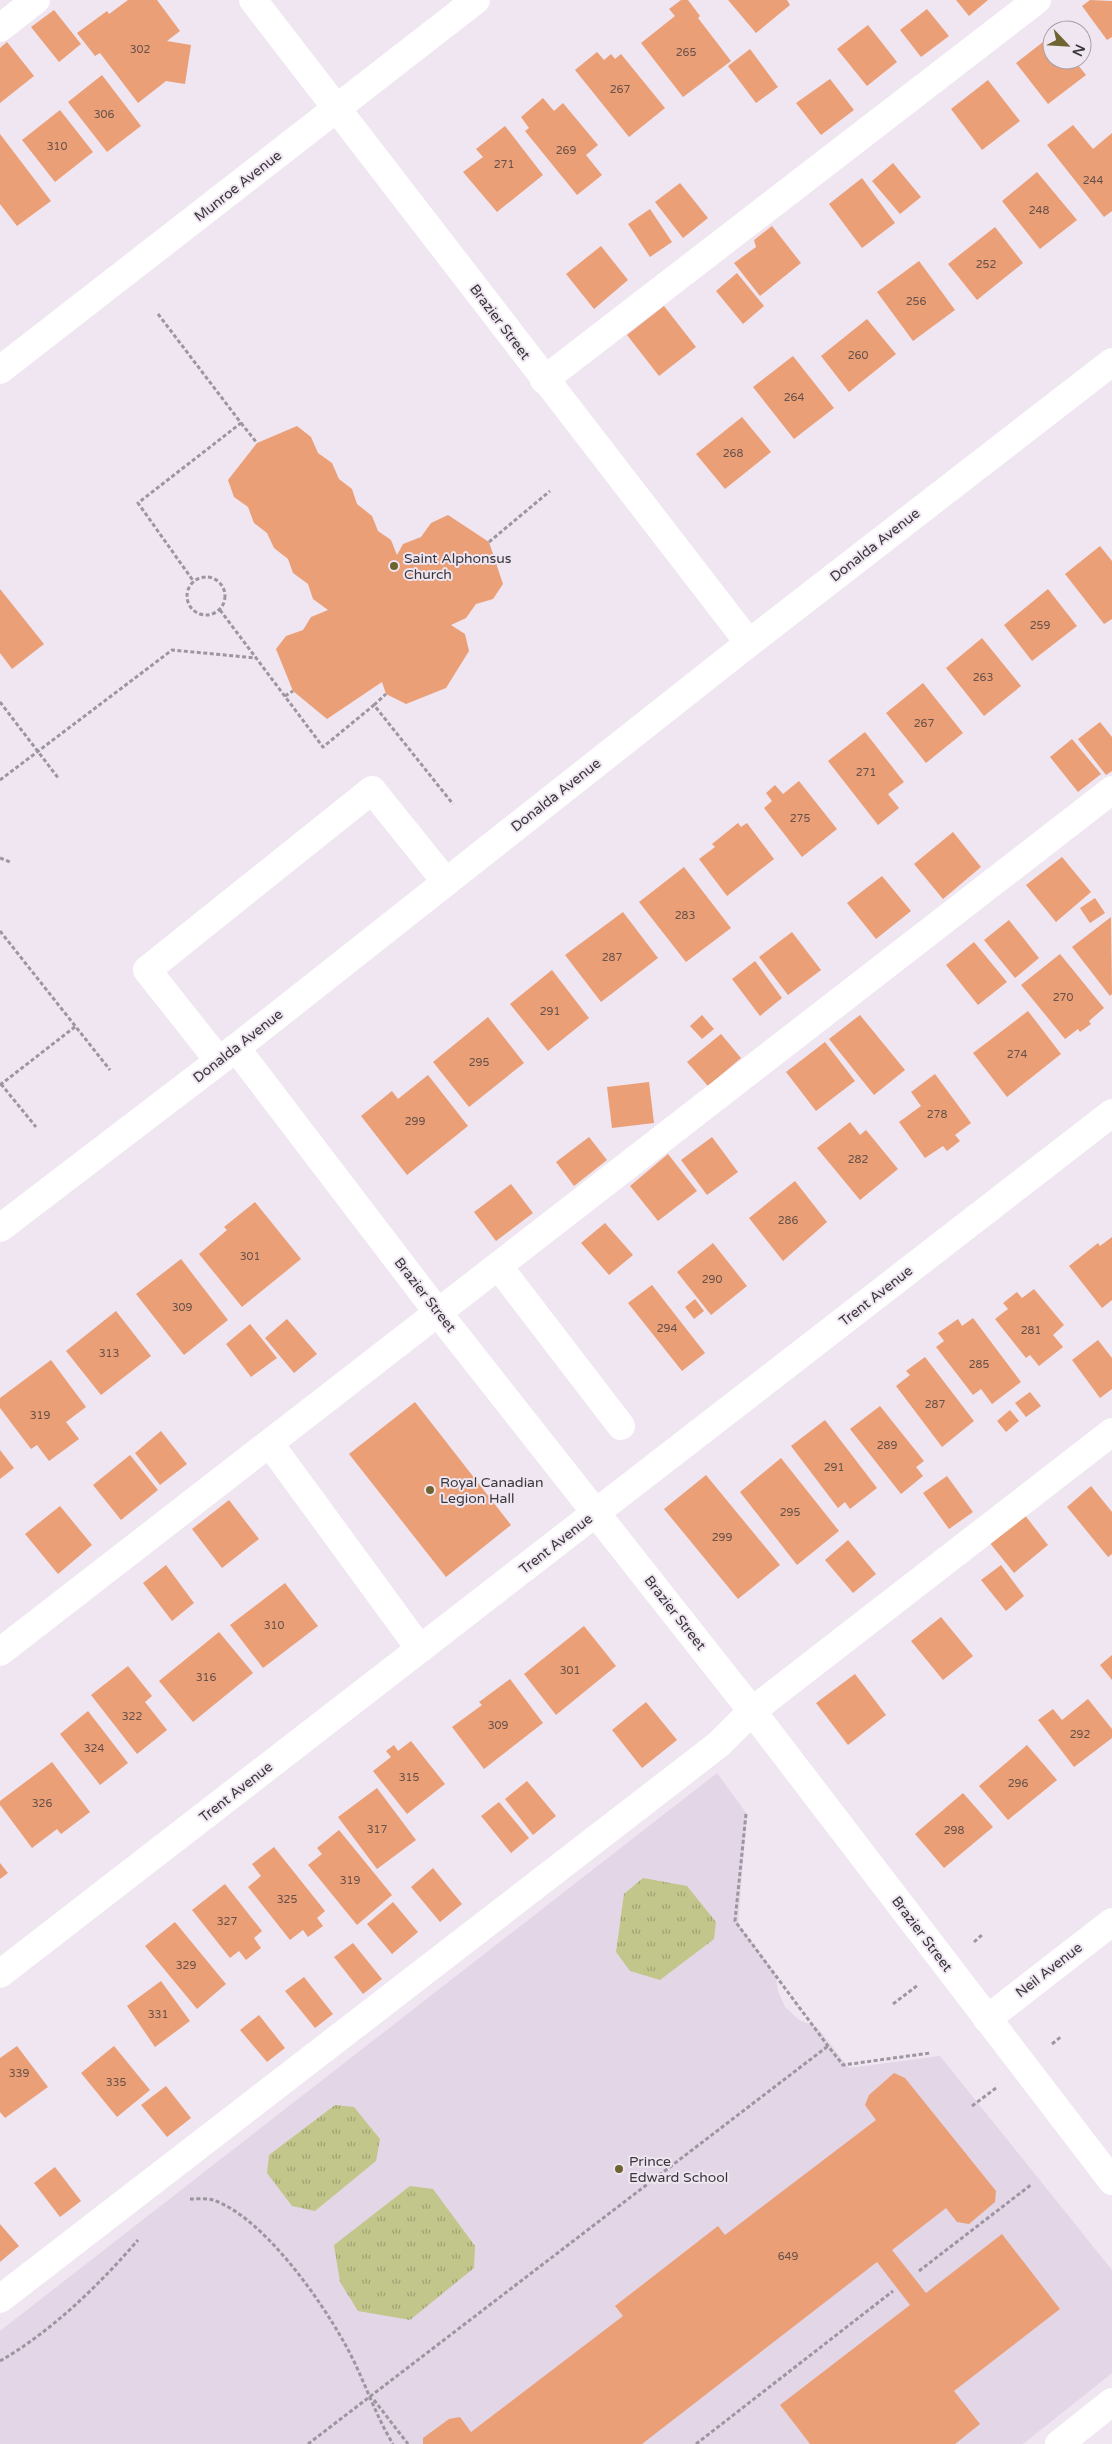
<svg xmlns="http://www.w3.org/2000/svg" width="1112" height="2444" font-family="'Varela Round',sans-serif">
	<defs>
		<pattern id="grass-tufts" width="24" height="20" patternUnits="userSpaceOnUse" patternTransform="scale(1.25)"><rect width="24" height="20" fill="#c2c68a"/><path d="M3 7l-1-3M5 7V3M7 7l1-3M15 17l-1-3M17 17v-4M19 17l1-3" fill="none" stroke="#9fa272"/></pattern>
	</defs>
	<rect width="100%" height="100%" fill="#efe6f1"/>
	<path fill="#e3d6e6" d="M717 1773 747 1814 738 1924 775 1973 778 1991 785 2007 799 2020 817 2027 849 2068 940 2056 1112 2270V2373L1023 2444H0V2331Z"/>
	<g fill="url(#grass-tufts)">
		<path d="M643 1878 687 1886 716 1922 714 1939 660 1980 630 1971 616 1952 624 1894Z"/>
		<path d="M335 2105 354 2107 380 2139 376 2161 315 2211 292 2206 267 2173 269 2155Z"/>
		<path d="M410 2186 433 2189 475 2246 474 2268 410 2320 358 2311 340 2282 334 2245Z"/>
	</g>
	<g fill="#eb9f77">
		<path d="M128 0H157L180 31 167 41 191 45 185 84 166 81 138 103 100 53 95 56 77 33 107 11 109 14Z"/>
		<path d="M681 0H688L700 16 698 18 731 61 683 97 641 43 675 16 669 9Z"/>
		<path d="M728 0H787L790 5 756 33Z"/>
		<path d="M956 0H988L969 16Z"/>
		<path d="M1090 0 1112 1V37L1107 40 1082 6Z"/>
		<path d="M927 9 949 36 921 57 900 30Z"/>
		<path d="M54 10 81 44 59 62 31 27Z"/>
		<path d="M868 25 897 62 867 86 837 49Z"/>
		<path d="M1052 35V60H1074L1086 75 1048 104 1016 63Z"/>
		<path d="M7 42 34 76 0 103V48Z"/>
		<path d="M750 49 778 87 756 103 728 66Z"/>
		<path d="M597 52 604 60 611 54 615 59 621 54 665 108 629 137 575 70Z"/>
		<path d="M102 75 141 126 107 152 68 102Z"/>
		<path d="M830 79 854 110 821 135 796 103Z"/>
		<path d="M988 80 1020 121 982 150 951 109Z"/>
		<path d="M543 98 554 111 563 103 598 145 586 155 602 175 577 195 525 131 529 128 521 117Z"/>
		<path d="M60 110 93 152 55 182 22 140Z"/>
		<path d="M1073 125 1093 149 1112 133V211L1104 217 1047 145Z"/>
		<path d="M505 126 543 175 497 212 463 172 483 157 476 149Z"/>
		<path d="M0 134 51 201 17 226 0 204Z"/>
		<path d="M893 163 921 197 900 214 872 181Z"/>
		<path d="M1037 172 1077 220 1040 249 1002 201Z"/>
		<path d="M862 178 895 223 862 248 829 204Z"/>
		<path d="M680 183 708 218 683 238 655 202Z"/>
		<path d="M650 209 672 242 650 257 628 224Z"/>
		<path d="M772 226 801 263 760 296 734 263 756 247 754 240Z"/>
		<path d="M995 227 1023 263 977 300 948 264Z"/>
		<path d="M601 246 628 280 594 309 566 274Z"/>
		<path d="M919 261 955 310 913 341 877 292Z"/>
		<path d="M737 273 764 306 743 324 716 291Z"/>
		<path d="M664 306 696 347 659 376 627 335Z"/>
		<path d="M867 319 896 354 849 392 821 356Z"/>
		<path d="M793 356 834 408 794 439 753 387Z"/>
		<path d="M742 417 771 452 725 489 696 454Z"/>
		<path d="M297 426 311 437 318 453 332 463 339 479 352 489 357 504 372 516 378 531 391 540 397 555 403 544 421 537 431 523 448 515 489 542 503 584 493 599 476 604 466 618 451 625 465 634 469 651 446 688 406 704 386 694 382 682 327 719 293 691 276 649 286 636 303 630 311 617 328 610 313 599 308 584 293 573 288 559 274 548 267 533 254 523 248 507 234 497 228 480 257 443Z"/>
		<path d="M1100 546 1112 561V619L1104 624 1065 574Z"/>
		<path d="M0 589 44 644 12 669 0 653Z"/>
		<path d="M1048 589 1077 626 1032 661 1004 625Z"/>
		<path d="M982 638 1021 686 984 716 946 668Z"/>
		<path d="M923 683 963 733 926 763 886 713Z"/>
		<path d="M1100 722 1112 737V771L1106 775 1078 739Z"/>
		<path d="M865 732 904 782 888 794 899 808 878 825 828 761Z"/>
		<path d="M1072 739 1101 774 1078 792 1050 757Z"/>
		<path d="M799 781 837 829 802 857 764 808 772 801 766 793 775 785 783 794Z"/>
		<path d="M738 823 741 827 747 823 774 859 727 896 699 859 715 847 712 844Z"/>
		<path d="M953 832 981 867 943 899 914 864Z"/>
		<path d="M1062 857 1091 892 1056 922 1026 885Z"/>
		<path d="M684 867 731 928 686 962 639 902Z"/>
		<path d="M882 876 911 911 876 939 847 903Z"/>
		<path d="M1095 898 1105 913 1090 923 1080 908Z"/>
		<path d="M623 912 658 958 601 1002 565 955Z"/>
		<path d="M1111 917 1112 994 1110 996 1072 947Z"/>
		<path d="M1009 920 1039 958 1015 978 984 940Z"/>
		<path d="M792 932 821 970 788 995 759 957Z"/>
		<path d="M974 942 1007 982 978 1005 946 965Z"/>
		<path d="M1060 954 1104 1008 1089 1021 1091 1024 1080 1032 1078 1029 1065 1039 1021 985Z"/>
		<path d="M755 961 782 998 760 1016 732 979Z"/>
		<path d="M552 970 589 1018 548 1051 510 1004Z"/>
		<path d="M1028 1011 1061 1054 1007 1097 973 1053Z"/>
		<path d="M702 1015 714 1029 702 1039 690 1026Z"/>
		<path d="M860 1015 905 1070 874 1095 829 1039Z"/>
		<path d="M488 1017 524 1063 469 1107 433 1062Z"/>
		<path d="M721 1034 741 1058 708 1086 687 1062Z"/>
		<path d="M825 1042 855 1081 816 1111 786 1072Z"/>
		<path d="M935 1074 971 1123 955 1135 960 1141 947 1151 943 1146 925 1158 899 1122 921 1106 911 1092Z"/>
		<path d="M428 1075 468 1126 407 1175 361 1116 392 1091 398 1099Z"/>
		<path d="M649 1082 654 1123 612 1128 607 1087Z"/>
		<path d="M850 1122 860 1135 866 1130 898 1169 860 1200 817 1148Z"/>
		<path d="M589 1137 607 1160 574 1186 556 1162Z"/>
		<path d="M712 1137 738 1172 707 1195 681 1160Z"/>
		<path d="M668 1154 697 1191 658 1221 630 1186Z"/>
		<path d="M795 1181 827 1222 783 1261 749 1218Z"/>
		<path d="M511 1184 533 1213 496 1241 474 1212Z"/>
		<path d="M255 1202 301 1259 242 1307 199 1254 227 1230 224 1227Z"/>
		<path d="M605 1223 633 1255 609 1275 581 1243Z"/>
		<path d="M1112 1237V1300L1102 1308 1069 1266 1098 1243 1100 1246Z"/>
		<path d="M713 1243 747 1286 711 1315 677 1272Z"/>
		<path d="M181 1259 228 1320 184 1355 136 1294Z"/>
		<path d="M652 1285 705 1353 682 1371 628 1303Z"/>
		<path d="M1034 1289 1064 1325 1053 1335 1063 1347 1039 1366 1030 1355 1026 1358 995 1319 1008 1309 1003 1303 1017 1292 1022 1298Z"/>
		<path d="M695 1299 704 1311 694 1319 685 1307Z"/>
		<path d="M116 1311 151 1356 101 1395 66 1351Z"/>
		<path d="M973 1318 1021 1382 992 1404 981 1389 973 1395 936 1347 944 1341 938 1333 958 1319 962 1326Z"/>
		<path d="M287 1319 317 1354 294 1373 265 1338Z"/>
		<path d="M250 1324 277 1358 251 1377 226 1344Z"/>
		<path d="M1098 1340 1112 1358V1389L1100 1398 1072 1360Z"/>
		<path d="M925 1357 974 1421 942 1447 896 1386 910 1375 906 1371Z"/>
		<path d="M51 1360 86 1407 66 1422 79 1439 49 1461 37 1445 31 1449 0 1408V1398Z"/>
		<path d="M1030 1392 1041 1406 1026 1417 1015 1403Z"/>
		<path d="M415 1402 511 1525 446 1577 349 1454Z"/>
		<path d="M880 1406 924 1461 916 1467 923 1476 901 1494 850 1429Z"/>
		<path d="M1010 1410 1019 1421 1006 1432 997 1421Z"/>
		<path d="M825 1420 877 1488 850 1509 845 1502 838 1508 791 1446Z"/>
		<path d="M161 1431 187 1464 160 1485 135 1453Z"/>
		<path d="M0 1450 14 1468 0 1479Z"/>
		<path d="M130 1455 158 1490 121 1520 93 1485Z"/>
		<path d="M781 1458 839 1531 797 1565 740 1492Z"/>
		<path d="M706 1475 780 1565 738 1599 664 1509Z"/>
		<path d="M947 1476 973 1512 949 1529 923 1493Z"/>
		<path d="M1091 1486 1112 1512V1554L1108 1557 1067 1507Z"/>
		<path d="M229 1500 259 1539 222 1568 192 1529Z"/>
		<path d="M60 1506 92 1545 58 1574 25 1534Z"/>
		<path d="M1024 1514 1048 1545 1014 1573 989 1542Z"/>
		<path d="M848 1540 876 1574 853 1593 825 1560Z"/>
		<path d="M166 1565 194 1603 172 1621 143 1583Z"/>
		<path d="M1001 1565 1024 1596 1006 1611 981 1580Z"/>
		<path d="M285 1583 318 1626 263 1668 230 1625Z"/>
		<path d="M941 1617 973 1656 943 1680 911 1641Z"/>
		<path d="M584 1626 616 1666 556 1715 524 1674Z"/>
		<path d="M219 1632 253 1673 193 1722 159 1681Z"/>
		<path d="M1112 1655V1680L1100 1665Z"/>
		<path d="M128 1666 152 1696 145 1702 167 1730 137 1754 91 1695Z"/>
		<path d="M855 1674 886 1715 848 1745 816 1703Z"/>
		<path d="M510 1679 543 1723 484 1769 452 1727 482 1705 479 1702Z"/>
		<path d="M1088 1699 1112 1729V1738L1074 1767 1038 1720 1053 1709 1062 1720Z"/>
		<path d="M646 1702 677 1740 642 1768 612 1730Z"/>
		<path d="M88 1711 128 1763 100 1785 60 1734Z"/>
		<path d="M411 1741 445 1784 407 1814 373 1771 391 1757 386 1751 394 1745 398 1751Z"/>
		<path d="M1027 1745 1057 1780 1008 1820 979 1786Z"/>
		<path d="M52 1762 90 1812 61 1834 57 1829 32 1848 0 1805V1801Z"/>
		<path d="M527 1781 556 1816 533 1835 505 1799Z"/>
		<path d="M377 1788 416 1840 377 1869 338 1817Z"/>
		<path d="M963 1793 993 1827 944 1868 915 1834Z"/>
		<path d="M499 1802 529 1838 511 1853 481 1816Z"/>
		<path d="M339 1830 392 1895 357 1925 308 1865 322 1854 317 1848Z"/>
		<path d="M274 1847 325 1911 317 1918 323 1926 308 1937 303 1930 290 1940 248 1887 261 1876 252 1864Z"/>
		<path d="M0 1863 8 1873 0 1879Z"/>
		<path d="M433 1868 462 1904 440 1922 411 1887Z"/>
		<path d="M225 1884 262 1931 254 1938 261 1948 246 1960 239 1951 230 1958 192 1910Z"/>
		<path d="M393 1902 418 1932 392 1954 367 1924Z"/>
		<path d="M175 1922 226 1984 197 2009 145 1946Z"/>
		<path d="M353 1943 382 1979 363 1994 334 1957Z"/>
		<path d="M304 1977 333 2014 315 2028 285 1991Z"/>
		<path d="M161 1981 190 2021 155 2047 127 2006Z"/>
		<path d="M259 2015 285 2048 267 2062 240 2030Z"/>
		<path d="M17 2046 48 2087 5 2118 0 2112V2058Z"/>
		<path d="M114 2046 150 2090 117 2117 81 2073Z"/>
		<path d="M894 2073 905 2078 996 2191 995 2202 969 2224 957 2222 946 2208 892 2250 926 2293 1002 2234 1060 2309 954 2391 980 2424 955 2444H810L780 2405 910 2305 877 2262 642 2444H423V2438L449 2419 460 2417 471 2432 623 2316 615 2306 718 2226 725 2235 876 2120 865 2105 869 2095Z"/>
		<path d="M166 2086 191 2118 167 2137 141 2105Z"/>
		<path d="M55 2167 81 2201 60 2217 34 2183Z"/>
		<path d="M0 2224 19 2246 0 2262Z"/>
	</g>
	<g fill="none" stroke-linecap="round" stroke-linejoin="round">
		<g stroke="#9c969e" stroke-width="3" stroke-dasharray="4 2.5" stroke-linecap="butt">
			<path d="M158 314 241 423 138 503 194 582"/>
			<path d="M241 423 257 443"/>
			<path d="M489 542 550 491"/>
			<circle cx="206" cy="596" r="19"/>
			<path d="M220 610 323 747 374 705 453 804"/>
			<path d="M285 696 293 691"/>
			<path d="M0 702 59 779"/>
			<path d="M374 705 386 694"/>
			<path d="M0 780 172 650 256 658"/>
			<path d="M0 858 10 862"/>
			<path d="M0 931 110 1070"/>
			<path d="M1 1084 36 1127"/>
			<path d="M0 1085 76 1026"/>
			<path d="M746 1814 735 1921 828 2046 843 2065 930 2053"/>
			<path d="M974 1942 983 1934"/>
			<path d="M893 2004 918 1985"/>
			<path d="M1052 2044 1062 2036"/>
			<path d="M972 2106 996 2088"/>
			<path d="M190 2199C197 2199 206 2198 213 2200 263 2217 320 2299 345 2344 363 2376 374 2413 393 2444"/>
			<path d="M919 2271 1032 2184"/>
			<path d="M0 2361C51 2332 100 2284 138 2240"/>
			<path d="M374 2400 408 2444"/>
			<path d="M308 2444 828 2046"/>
			<path d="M696 2444 893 2291"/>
		</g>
		<g stroke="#fff" stroke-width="28">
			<path d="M253 0 749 643"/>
			<path d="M0 28 36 0"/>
			<path d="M0 370 476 0"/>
			<path d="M544 380 1037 0"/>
			<path d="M236 1048 439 1314 752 1711 1112 2181"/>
			<path d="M219 1061 147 970 372 790 446 882"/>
			<path d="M0 1228 236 1048 749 643 1112 362"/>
			<path d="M499 1267 621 1426"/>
			<path d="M270 1444 420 1649"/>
			<path d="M0 1652 1112 790"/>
			<path d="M0 1974 1112 1113"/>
			<path d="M987 2019 1112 1922"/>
			<path d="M0 2299 719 1744 752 1711 1112 1432"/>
			<path d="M1059 2444 1112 2402"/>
		</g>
	</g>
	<g fill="#6e6431" stroke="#efe6f1" stroke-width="2">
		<circle cx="394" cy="566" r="5"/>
		<circle cx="430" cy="1490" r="5"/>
		<circle cx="619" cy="2169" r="5"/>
	</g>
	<g text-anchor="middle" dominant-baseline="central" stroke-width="4" stroke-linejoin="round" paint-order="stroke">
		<g font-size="11" fill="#66514a">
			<text x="140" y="49">302</text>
			<text x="686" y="52">265</text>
			<text x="620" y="89">267</text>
			<text x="104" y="114">306</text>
			<text x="57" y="146">310</text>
			<text x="566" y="150">269</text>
			<text x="504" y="164">271</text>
			<text x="1093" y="180">244</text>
			<text x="1039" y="210">248</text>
			<text x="986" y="264">252</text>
			<text x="916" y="301">256</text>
			<text x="858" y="355">260</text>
			<text x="794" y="397">264</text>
			<text x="733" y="453">268</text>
			<text x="1040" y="625">259</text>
			<text x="983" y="677">263</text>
			<text x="924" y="723">267</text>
			<text x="866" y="772">271</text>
			<text x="800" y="818">275</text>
			<text x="685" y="915">283</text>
			<text x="612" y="957">287</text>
			<text x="1063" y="997">270</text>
			<text x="550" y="1011">291</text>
			<text x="1017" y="1054">274</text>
			<text x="479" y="1062">295</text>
			<text x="937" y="1114">278</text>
			<text x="415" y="1121">299</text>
			<text x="858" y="1159">282</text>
			<text x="788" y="1220">286</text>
			<text x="250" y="1256">301</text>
			<text x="712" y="1279">290</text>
			<text x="182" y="1307">309</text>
			<text x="667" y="1328">294</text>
			<text x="1031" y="1330">281</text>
			<text x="109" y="1353">313</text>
			<text x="979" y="1364">285</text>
			<text x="935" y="1404">287</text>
			<text x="40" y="1415">319</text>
			<text x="887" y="1445">289</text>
			<text x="834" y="1467">291</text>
			<text x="790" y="1512">295</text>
			<text x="722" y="1537">299</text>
			<text x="274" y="1625">310</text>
			<text x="570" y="1670">301</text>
			<text x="206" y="1677">316</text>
			<text x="132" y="1716">322</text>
			<text x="498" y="1725">309</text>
			<text x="1080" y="1734">292</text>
			<text x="94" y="1748">324</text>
			<text x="409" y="1777">315</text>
			<text x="1018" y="1783">296</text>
			<text x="42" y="1803">326</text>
			<text x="377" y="1829">317</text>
			<text x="954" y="1830">298</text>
			<text x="350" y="1880">319</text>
			<text x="287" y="1899">325</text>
			<text x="227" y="1921">327</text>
			<text x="186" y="1965">329</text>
			<text x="158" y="2014">331</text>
			<text x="19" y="2073">339</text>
			<text x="116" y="2082">335</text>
			<text x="788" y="2256">649</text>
		</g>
		<g font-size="14" fill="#3a373b" stroke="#efe6f1">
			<text transform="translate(238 186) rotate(-38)">Munroe Avenue</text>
			<text transform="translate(500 322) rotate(53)">Brazier Street</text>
			<text transform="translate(875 545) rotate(-38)">Donalda Avenue</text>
			<text transform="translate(556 795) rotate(-38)">Donalda Avenue</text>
			<text transform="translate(238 1046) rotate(-38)">Donalda Avenue</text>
			<text transform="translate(425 1295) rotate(52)">Brazier Street</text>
			<text transform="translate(876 1296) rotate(-38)">Trent Avenue</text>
			<text transform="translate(556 1544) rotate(-38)">Trent Avenue</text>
			<text transform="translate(675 1613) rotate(52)">Brazier Street</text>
			<text transform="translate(236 1792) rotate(-38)">Trent Avenue</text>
			<text transform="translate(922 1934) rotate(53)">Brazier Street</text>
			<text transform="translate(1049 1970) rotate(-38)">Neil Avenue</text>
		</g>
		<g font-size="14" fill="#3a373b" stroke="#efe6f1" text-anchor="start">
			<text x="404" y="558">Saint Alphonsus<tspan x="404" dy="16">Church</tspan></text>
			<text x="440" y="1482">Royal Canadian<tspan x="440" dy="16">Legion Hall</tspan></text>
			<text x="629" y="2161">Prince<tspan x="629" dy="16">Edward School</tspan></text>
		</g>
	</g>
	<g transform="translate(1067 45) rotate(115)"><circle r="24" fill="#efe6f1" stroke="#a7a0a8"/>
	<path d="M0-4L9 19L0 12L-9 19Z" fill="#6e6431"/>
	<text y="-8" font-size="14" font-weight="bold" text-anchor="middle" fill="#3a373b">N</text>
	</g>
</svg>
